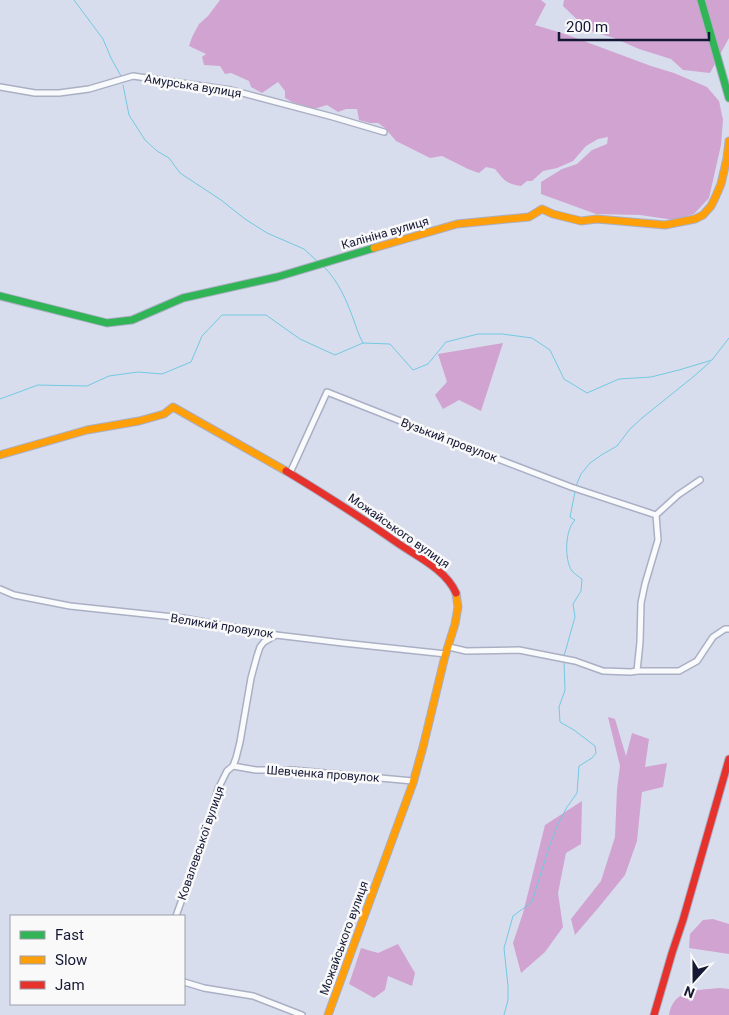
<svg xmlns="http://www.w3.org/2000/svg" width="729" height="1015" font-family="Roboto,sans-serif">
	<rect width="100%" height="100%" fill="#d8ddee"/>
	<g fill="#d1a3d1">
		<path d="M220 0H541L546 4 535 25 565 34 651 66 674 73 707 87 719 101 723 120 721 145 709 198 694 214 674 220 640 215 596 214 541 194V182L562 169 577 164 592 150 607 144 608 137 598 139 586 146 573 161 557 168 543 171 532 181H527L521 186C506 184 504 180 495 169L486 167 479 173 468 169 442 156 430 158 396 141 385 128 378 123H370L359 120 357 109H346L338 112 327 105 314 109 292 102 285 98V91L278 82 262 93 251 87 249 81 231 73 225 74 220 66 204 65 202 57 206 54 189 46 192 37 199 24 208 16Z"/>
		<path d="M564 0H729V38L710 73 683 70 671 59 639 49 614 38 588 30 563 6Z"/>
		<path d="M503 343 481 411 459 400 443 409 435 395 447 382 438 354Z"/>
		<path d="M608 717 615 719 626 756 632 733 649 739 645 767 667 763 663 787 642 792 637 841 625 875 599 907 575 935 571 919 601 881 615 837 617 789 620 766Z"/>
		<path d="M582 801 581 844 566 853 558 893 563 927 545 952 521 973 513 943 523 913 545 825Z"/>
		<path d="M713 919 729 924V954L689 948 690 934 703 920Z"/>
		<path d="M398 944 415 973 412 986 388 976 385 990 374 998 349 984 361 948 378 953Z"/>
		<path d="M720 988 729 989V1015H669C673 989 698 990 720 988Z"/>
	</g>
	<g fill="none" stroke-linecap="round" stroke-linejoin="round">
		<g stroke="#72c9e1" stroke-width="1">
			<path d="M74 0 103 39 111 58 121 76"/>
			<path d="M123 85 129 115 145 140 157 151 169 158 180 173 221 200 245 219 267 233 304 249 318 262"/>
			<path d="M323 266C338 280 347 301 354 321 357 329 359 336 363 343"/>
			<path d="M0 399 38 385 87 386 109 376 138 372 162 374 191 362 202 336 222 315H266L300 339 335 355 363 343 390 344 413 370 428 364 446 342 478 334H502L532 338 550 350 564 379 587 393 619 379 651 377 679 370 712 360 729 338"/>
			<path d="M576 486 581 474 590 463 603 454 617 446 630 429 642 418 693 377 710 362"/>
			<path d="M564 656 575 617 573 604 581 591 582 579C579 577 575 574 572 571 564 559 565 530 575 520L570 517 575 492"/>
			<path d="M504 1015 508 1000V986L504 948 513 916 532 902 549 847 558 824 567 807 577 793 579 766 592 758 596 753 595 746 574 730 560 722 559 707 565 690 564 661"/>
		</g>
		<defs>
			<g id="street">
				<path d="M0 87 35 93H59L89 89 133 76 231 90 333 117 384 132"/>
				<path d="M290 473 327 392 446 439 571 487 656 515 658 540 645 584 641 603 640 642 637 671"/>
				<path d="M656 515 678 495 700 480"/>
				<path d="M0 589 14 595 70 606 183 618 276 635 343 643 446 654"/>
				<path d="M449 647 466 651 519 650 575 661 603 671 631 672 637 671H679L697 661 713 637 725 629H729"/>
				<path d="M233 766 256 770H293L413 781"/>
				<path d="M176 916 200 849 218 789 227 771 233 766 236 758 240 742 251 678 257 656 260 647 264 642 276 635"/>
				<path d="M184 982 204 988 253 996 302 1015"/>
			</g>
			<g id="fast">
				<path d="M701 0 729 98"/>
				<path d="M0 296 107 323 132 320 183 298 277 277 374 248"/>
			</g>
			<g id="slow">
				<path d="M374 248 457 224 529 217 542 209 553 214 581 221 597 219 665 225 695 219 703 215 711 206 715 198 721 184 727 158 729 141"/>
				<path d="M0 455 87 430 139 421 164 414 173 407 286 471"/>
				<path d="M328 1015 413 783 423 747 445 656 455 624 458 607 456 593"/>
			</g>
			<g id="jam">
				<path d="M286 471C324 494 362 518 399 544 418 557 446 570 456 593"/>
				<path d="M654 1015 672 953 683 920 729 759"/>
			</g>
		</defs>
		<use href="#street" stroke="#aaafc4" stroke-width="8"/>
		<use href="#fast" stroke="#aaafc4" stroke-width="9"/>
		<use href="#slow" stroke="#aaafc4" stroke-width="9"/>
		<use href="#jam" stroke="#aaafc4" stroke-width="9"/>
		<use href="#street" stroke="#f9fafc" stroke-width="5"/>
		<use href="#fast" stroke="#30b455" stroke-width="7"/>
		<use href="#slow" stroke="#ff9f0a" stroke-width="7"/>
		<use href="#jam" stroke="#e5322d" stroke-width="7"/>
	</g>
	<g text-anchor="middle" dominant-baseline="central" stroke-width="5" stroke-linejoin="round" paint-order="stroke">
		<g font-size="12" fill="#141834" stroke="#f9f9f9">
			<text transform="translate(193 86) rotate(9)">Амурська вулиця</text>
			<text transform="translate(385 233) rotate(-16)">Калініна вулиця</text>
			<text transform="translate(449 440) rotate(21)">Вузький провулок</text>
			<text transform="translate(399 531) rotate(35)">Можайського вулиця</text>
			<text transform="translate(222 626) rotate(9)">Великий провулок</text>
			<text transform="translate(323 774) rotate(4)">Шевченка провулок</text>
			<text transform="translate(201 843) rotate(-71)">Ковалевської вулиця</text>
			<text transform="translate(344 938) rotate(-70)">Можайського вулиця</text>
		</g>
	</g>
	<rect x="10" y="915" width="175" height="90" fill="#f9f9f9" stroke="#9d9faa"/>
	<rect x="20" y="931" width="25" height="8" fill="#30b455" stroke="#9d9faa"/>
	<text x="55" y="940" font-size="15" fill="#141834">Fast</text>
	<rect x="20" y="956" width="25" height="8" fill="#ff9f0a" stroke="#9d9faa"/>
	<text x="55" y="965" font-size="15" fill="#141834">Slow</text>
	<rect x="20" y="981" width="25" height="8" fill="#e5322d" stroke="#9d9faa"/>
	<text x="55" y="990" font-size="15" fill="#141834">Jam</text>
	<g transform="translate(694 980) rotate(201)" stroke="#f9f9f9" stroke-width="4" paint-order="stroke">
	<path d="M0-4L9 19L0 12L-9 19Z" fill="#141834"/>
	<text y="-8" font-size="14" font-weight="bold" text-anchor="middle" fill="#141834">N</text>
	</g>
	<path d="M559 32v8h150v-8" fill="none" stroke="#141834" stroke-width="2.5"/>
	<text x="566" y="32" font-size="15" fill="#141834" stroke="#f9f9f9" stroke-width="4" paint-order="stroke">200 m</text>
</svg>
